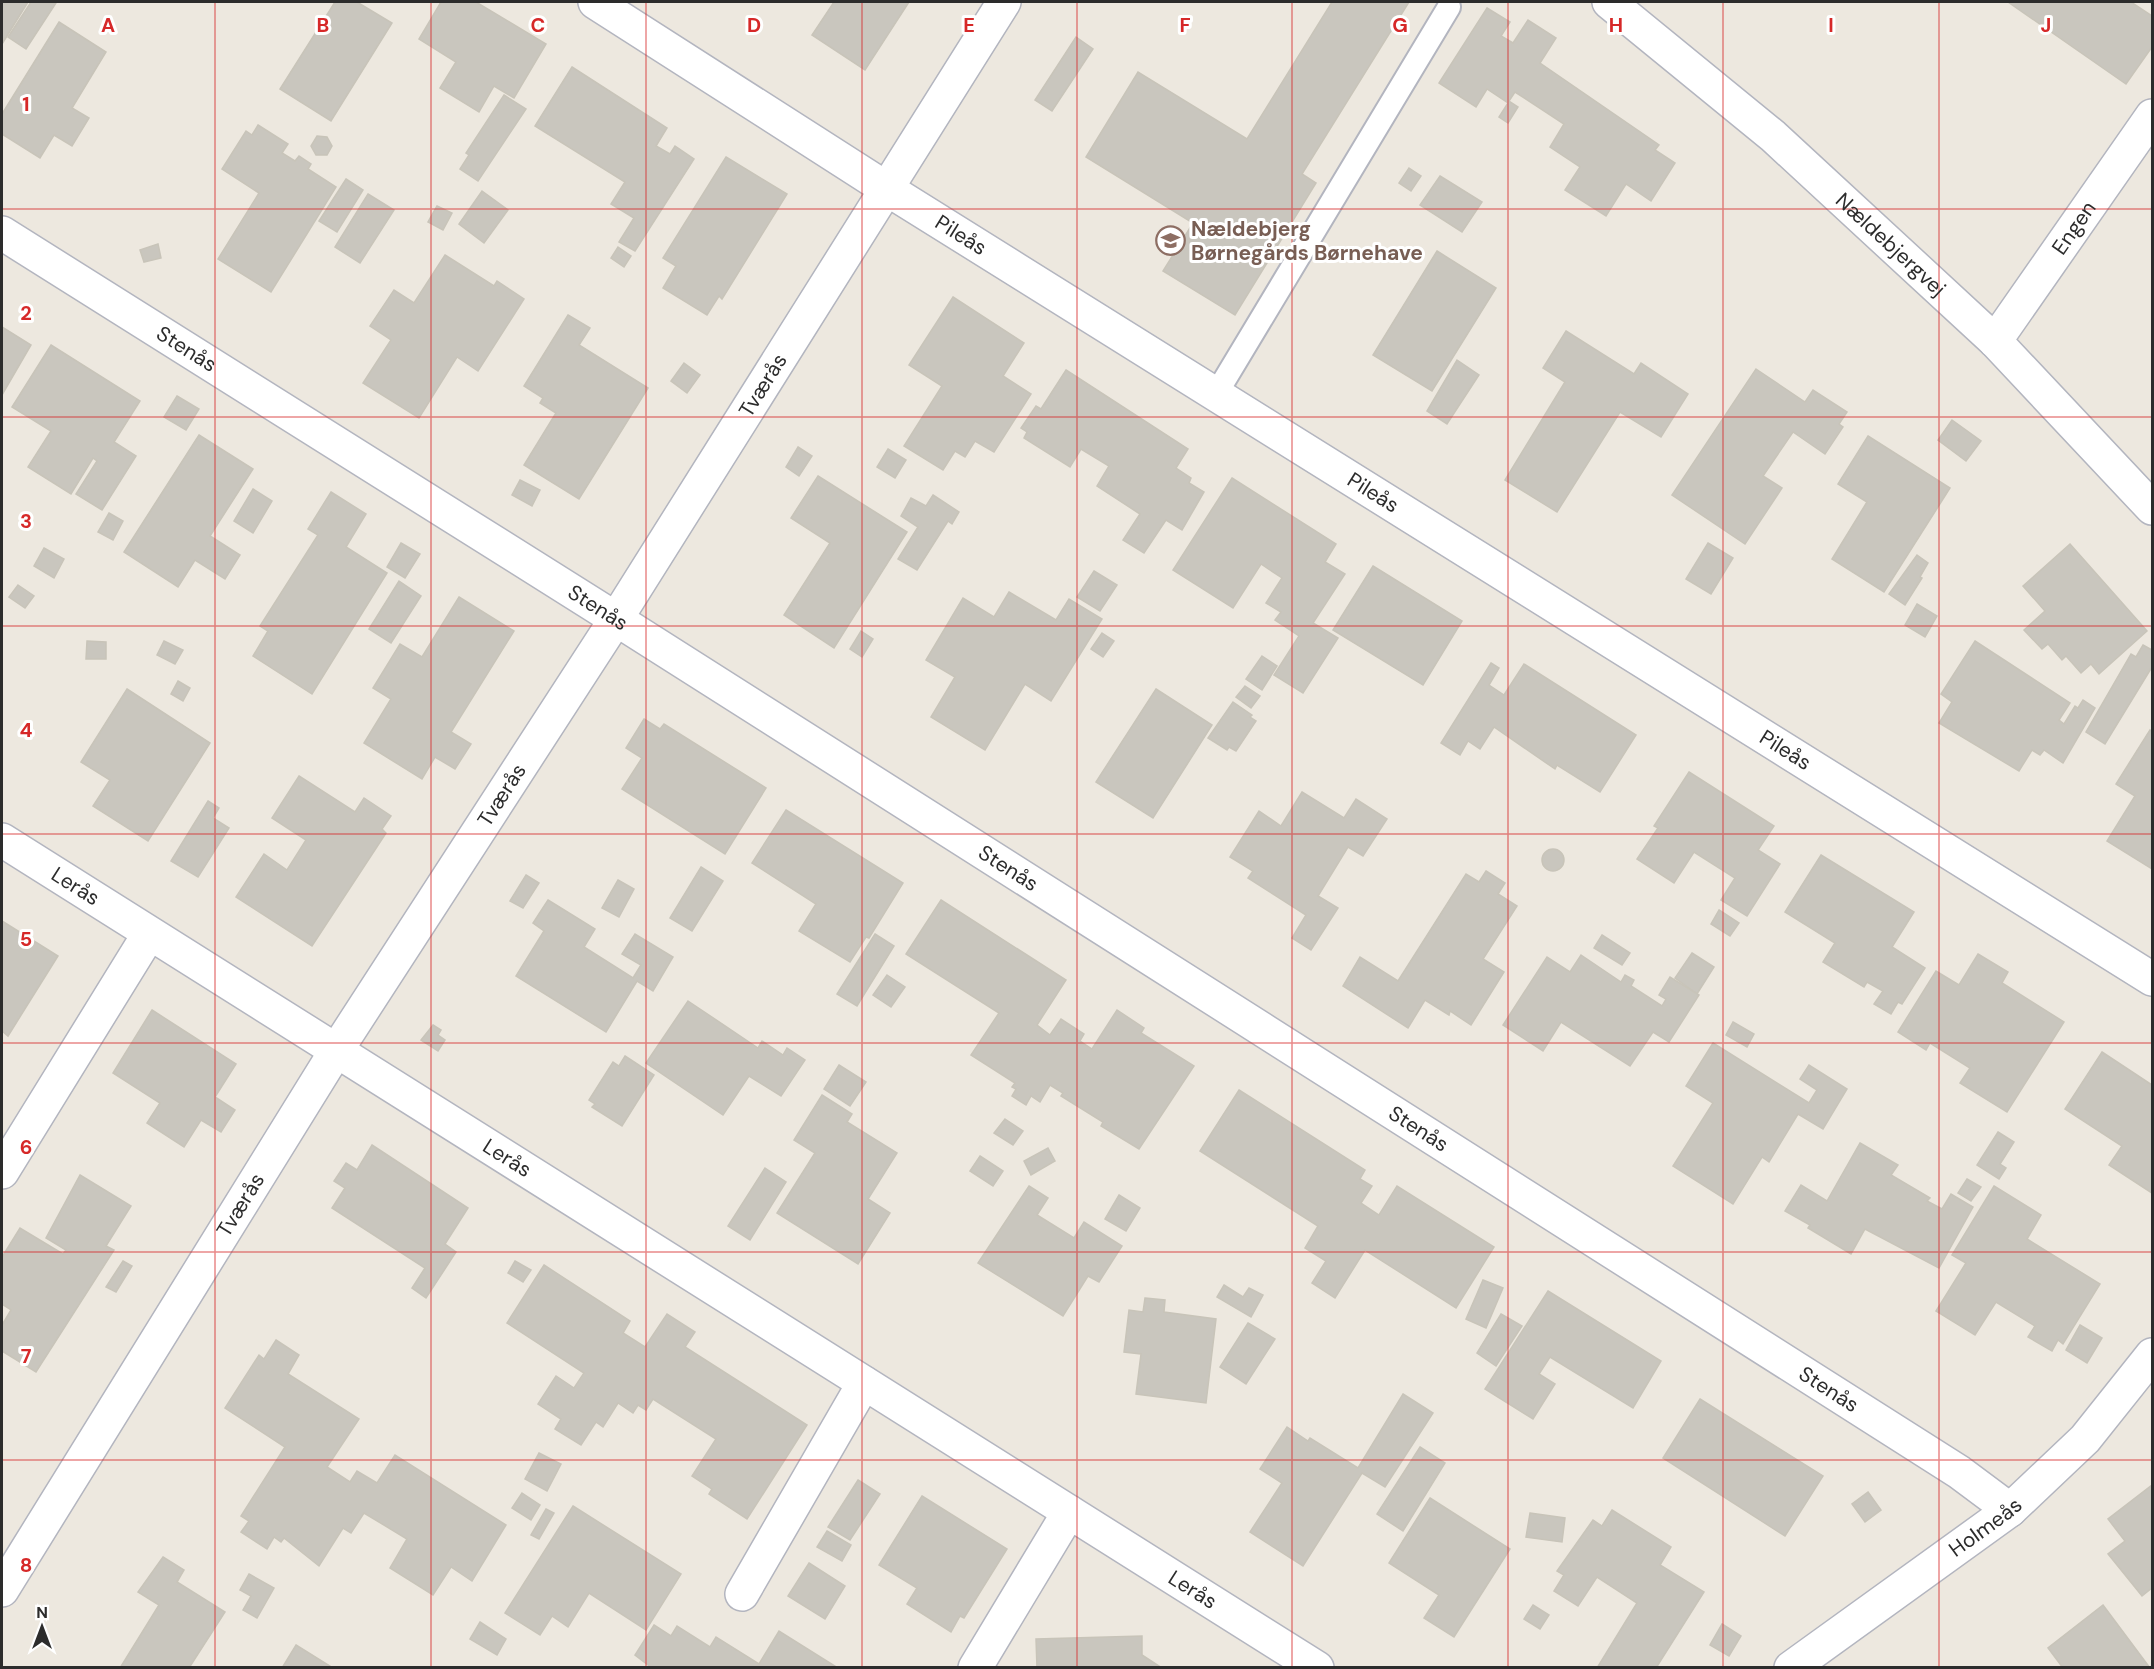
<svg xmlns="http://www.w3.org/2000/svg" width="2154" height="1669" font-family="'DM Sans',sans-serif">
	<rect width="100%" height="100%" fill="#ede8df"/>
	<g fill="#c9c6be" stroke="#c8c4b9" stroke-width="1.5">
		<path d="M2 2H28L2 44Z"/>
		<path d="M31 2 56 3 26 49 8 37Z"/>
		<path d="M335 2H357L392 23 331 121 280 89Z"/>
		<path d="M441 2H476L546 44 514 98 494 86 479 112 440 88 456 62 419 39Z"/>
		<path d="M834 2H909L865 70 812 35Z"/>
		<path d="M1332 2H1409L1302 174 1316 183 1235 315 1163 271 1193 223 1086 157 1138 72 1247 139Z"/>
		<path d="M2008 2H2131L2152 16V47L2126 84Z"/>
		<path d="M1487 8 1510 22 1501 36 1513 43 1528 20 1556 38 1540 63 1659 145 1655 150 1675 163 1651 201 1626 184 1606 216 1565 190 1580 167 1550 147 1564 124 1515 92 1509 101 1518 107 1508 123 1499 117 1508 103 1487 89 1476 107 1439 83Z"/>
		<path d="M59 22 106 52 72 108 89 118 72 146 54 135 40 158 2 134V114Z"/>
		<path d="M1076 37 1093 49 1052 111 1035 100Z"/>
		<path d="M572 67 667 128 656 146 670 154 675 146 694 159 635 251 619 242 634 218 611 204 625 182 535 126Z"/>
		<path d="M504 95 526 109 478 181 460 169 469 155 466 153Z"/>
		<path d="M258 125 288 144 282 153 295 161 299 156 311 164 308 169 336 187 271 292 218 259 259 193 222 169 246 131 252 135Z"/>
		<path d="M317 136 327 137 332 146 327 155H316L311 146Z"/>
		<path d="M726 157 787 194 722 299 719 296 707 315 663 288 676 266 663 258Z"/>
		<path d="M1409 168 1421 176 1411 191 1399 183Z"/>
		<path d="M1440 176 1482 202 1462 232 1420 205Z"/>
		<path d="M346 179 363 190 337 232 319 221Z"/>
		<path d="M482 191 508 210 484 243 459 224Z"/>
		<path d="M368 194 394 210 360 263 335 247Z"/>
		<path d="M437 206 452 213 443 230 428 222Z"/>
		<path d="M158 244 161 258 144 262 140 250Z"/>
		<path d="M618 247 631 256 624 267 611 258Z"/>
		<path d="M1437 251 1496 288 1432 391 1373 355Z"/>
		<path d="M445 255 494 286 497 281 524 299 478 371 457 357 419 418 363 383 391 340 370 326 394 290 414 303Z"/>
		<path d="M953 297 1024 343 1003 376 1031 394 994 452 975 441 965 457 955 451 943 470 904 446 942 386 909 365Z"/>
		<path d="M568 315 590 328 579 345 648 388 579 499 524 465 556 413 540 403 543 398 524 386Z"/>
		<path d="M2 327 31 345 2 395Z"/>
		<path d="M1566 331 1634 374 1641 363 1688 394 1661 437 1620 412 1557 512 1505 480 1565 382 1543 368Z"/>
		<path d="M51 345 140 401 114 442 136 456 102 510 76 494 97 461 93 458 71 494 28 467 51 431 12 407Z"/>
		<path d="M1457 360 1479 375 1447 424 1427 411Z"/>
		<path d="M684 363 700 375 687 393 671 381Z"/>
		<path d="M1756 369 1805 402 1813 390 1847 412 1839 424 1843 427 1825 454 1793 432 1763 476 1782 488 1745 544 1672 495Z"/>
		<path d="M1066 370 1188 449 1176 468 1191 478 1189 483 1204 492 1182 530 1166 520 1144 553 1123 540 1140 514 1097 486 1109 466 1081 449 1070 467 1024 438 1027 432 1021 428 1036 406 1041 409Z"/>
		<path d="M177 396 199 409 186 430 164 417Z"/>
		<path d="M1952 420 1981 441 1966 461 1938 440Z"/>
		<path d="M199 435 253 469 210 536 240 555 225 579 195 560 178 587 124 552Z"/>
		<path d="M1868 436 1950 488 1884 592 1832 559 1867 502 1838 484Z"/>
		<path d="M798 447 812 456 799 476 786 467Z"/>
		<path d="M888 449 906 460 895 478 877 467Z"/>
		<path d="M818 476 907 532 834 648 784 615 830 543 791 518Z"/>
		<path d="M1232 478 1336 544 1325 562 1345 574 1313 623 1338 638 1303 693 1274 675 1299 636 1275 620 1281 612 1266 603 1282 578 1261 564 1233 608 1173 570Z"/>
		<path d="M520 480 540 490 532 506 512 495Z"/>
		<path d="M253 489 272 501 253 533 234 521Z"/>
		<path d="M331 492 366 514 346 547 387 573 312 694 253 656 268 631 260 626 318 535 308 529Z"/>
		<path d="M933 495 959 512 952 524 948 521 917 570 898 559 918 527 901 516 911 498 926 506Z"/>
		<path d="M109 513 123 521 113 540 98 532Z"/>
		<path d="M401 543 420 554 405 578 387 567Z"/>
		<path d="M1708 543 1733 558 1711 594 1686 579Z"/>
		<path d="M2070 544 2147 631 2099 674 2091 664 2081 673 2066 656 2062 660 2048 644 2042 649 2024 630 2045 611 2023 586Z"/>
		<path d="M44 548 64 559 54 578 34 566Z"/>
		<path d="M1917 555 1928 563 1920 577 1922 578 1905 605 1889 594Z"/>
		<path d="M1373 566 1462 621 1423 685 1333 630Z"/>
		<path d="M1094 571 1117 585 1100 611 1077 597Z"/>
		<path d="M399 581 421 596 391 643 369 629Z"/>
		<path d="M18 585 34 596 25 608 9 597Z"/>
		<path d="M1009 592 1056 620 1069 599 1102 619 1051 701 1025 684 985 750 931 717 955 677 926 660 963 598 994 617Z"/>
		<path d="M459 597 514 631 451 732 471 744 455 769 435 757 422 779 364 743 391 699 373 688 400 644 422 657Z"/>
		<path d="M1917 604 1937 616 1925 637 1905 625Z"/>
		<path d="M861 631 873 639 862 657 850 649Z"/>
		<path d="M1102 633 1114 641 1103 657 1091 649Z"/>
		<path d="M87 641 106 642V659H86Z"/>
		<path d="M164 641 183 650 175 664 157 655Z"/>
		<path d="M1975 641 2070 703 2059 720 2064 724 2075 706 2078 708 2083 700 2095 708 2063 763 2044 750 2040 755 2032 750 2019 771 1939 723 1952 702 1941 694Z"/>
		<path d="M2143 645 2152 650V667L2105 744 2086 732 2131 654 2136 657Z"/>
		<path d="M1262 656 1277 666 1262 690 1246 679Z"/>
		<path d="M1491 663 1499 668 1489 685 1504 695 1524 664 1636 735 1600 792 1557 765 1555 769 1494 727 1480 749 1468 741 1460 755 1441 743Z"/>
		<path d="M178 681 190 688 183 701 171 694Z"/>
		<path d="M1245 686 1260 696 1251 708 1236 697Z"/>
		<path d="M127 689 210 743 148 841 93 806 110 780 81 762Z"/>
		<path d="M1156 689 1212 725 1153 818 1096 782Z"/>
		<path d="M1233 702 1252 715 1250 717 1256 721 1236 751 1229 747 1227 750 1208 738Z"/>
		<path d="M644 719 660 729 664 724 766 788 725 854 622 789 642 758 626 748Z"/>
		<path d="M2150 730 2152 732V869L2107 841 2135 796 2116 784Z"/>
		<path d="M1689 772 1774 826 1758 850 1780 864 1747 916 1721 900 1735 878 1694 852 1674 883 1637 859 1658 828 1654 826Z"/>
		<path d="M299 776 355 812 364 798 391 816 382 829 386 833 312 946 236 897 264 854 287 870 306 840 272 818Z"/>
		<path d="M1302 792 1344 818 1356 799 1387 819 1363 856 1348 847 1318 896 1338 908 1311 950 1292 938 1306 915 1248 878 1253 871 1230 857 1259 811 1281 826Z"/>
		<path d="M208 801 219 808 213 818 229 828 198 877 171 861Z"/>
		<path d="M786 810 903 883 869 938 866 937 850 962 799 931 816 904 752 863Z"/>
		<circle cx="1553" cy="860" r="11"/>
		<path d="M1821 855 1914 912 1892 947 1925 968 1902 1004 1898 1002 1891 1014 1874 1004 1883 991 1867 982 1864 987 1823 962 1835 943 1785 912Z"/>
		<path d="M701 867 723 881 692 931 670 918Z"/>
		<path d="M1486 871 1505 883 1498 894 1517 906 1483 959 1504 972 1471 1025 1450 1011 1449 1015 1425 1000 1408 1028 1343 986 1360 957 1398 981 1466 874 1479 882Z"/>
		<path d="M526 875 539 883 523 908 510 901Z"/>
		<path d="M618 880 634 889 619 917 602 908Z"/>
		<path d="M548 900 595 929 584 947 633 978 641 965 622 954 635 934 673 957 653 991 637 981 606 1032 516 976 544 931 533 923Z"/>
		<path d="M941 900 1066 980 1037 1025 1050 1035 1061 1019 1084 1034 1080 1041 1092 1049 1117 1010 1144 1028 1141 1033 1194 1066 1139 1149 1101 1126 1103 1122 1061 1096 1063 1093 1050 1085 1040 1102 1031 1096 1026 1105 1012 1096 1016 1089 1012 1087 1015 1083 971 1055 999 1013 906 954Z"/>
		<path d="M1719 910 1739 923 1730 936 1711 924Z"/>
		<path d="M2 921 58 956 8 1036 2 1031Z"/>
		<path d="M875 934 894 946 857 1006 837 994Z"/>
		<path d="M1602 935 1630 953 1622 965 1594 948Z"/>
		<path d="M1692 953 1714 967 1697 994 1675 978Z"/>
		<path d="M1978 954 2008 972 2002 983 2064 1022 2007 1112 1960 1083 1970 1068 1930 1043 1926 1050 1898 1032 1936 971 1959 985Z"/>
		<path d="M1581 955 1621 982 1625 975 1634 980 1631 986 1662 1006 1666 999 1659 995 1670 977 1699 995 1669 1042 1653 1032 1630 1066 1561 1022 1543 1051 1503 1025 1547 957 1570 972Z"/>
		<path d="M887 975 905 987 891 1007 873 995Z"/>
		<path d="M688 1001 758 1048 762 1041 783 1055 787 1048 805 1060 781 1096 749 1076 723 1115 646 1063Z"/>
		<path d="M152 1010 236 1064 215 1097 235 1110 221 1132 201 1120 184 1147 147 1123 160 1103 113 1073Z"/>
		<path d="M1733 1022 1754 1034 1747 1047 1726 1035Z"/>
		<path d="M433 1025 441 1030 438 1035 445 1040 438 1051 421 1040Z"/>
		<path d="M1713 1043 1809 1103 1817 1090 1800 1079 1809 1065 1847 1089 1823 1129 1798 1114 1769 1162 1762 1157 1733 1204 1673 1166 1713 1103 1686 1086Z"/>
		<path d="M2102 1052 2152 1085V1193L2109 1165 2122 1146 2065 1109Z"/>
		<path d="M625 1056 654 1075 622 1126 592 1107 595 1104 589 1100 613 1062 619 1066Z"/>
		<path d="M839 1065 866 1082 850 1106 824 1089Z"/>
		<path d="M1239 1090 1365 1170 1360 1179 1372 1186 1361 1203 1379 1215 1397 1186 1494 1247 1456 1308 1365 1250 1335 1298 1312 1283 1326 1261 1305 1248 1318 1226 1200 1151Z"/>
		<path d="M822 1095 852 1114 847 1122 897 1153 868 1199 890 1213 858 1264 777 1213 815 1153 794 1140Z"/>
		<path d="M1005 1119 1023 1131 1013 1145 994 1133Z"/>
		<path d="M1998 1132 2014 1142 2000 1164 2006 1168 1999 1179 1977 1165Z"/>
		<path d="M1860 1143 1898 1165 1891 1175 1930 1198 1927 1201 1942 1209 1951 1194 1973 1207 1939 1268 1865 1229 1851 1254 1808 1228 1810 1225 1785 1211 1801 1185 1827 1201Z"/>
		<path d="M372 1145 468 1208 445 1244 456 1252 426 1298 412 1288 425 1268 332 1208 345 1188 334 1181 346 1163 357 1170Z"/>
		<path d="M1048 1148 1055 1161 1031 1175 1024 1161Z"/>
		<path d="M980 1156 1003 1171 993 1186 970 1171Z"/>
		<path d="M765 1168 786 1182 750 1240 728 1226Z"/>
		<path d="M80 1175 131 1206 106 1246 114 1250 36 1372 2 1351V1325L11 1310 2 1304V1257L20 1228 63 1254 66 1250 46 1238Z"/>
		<path d="M1967 1179 1981 1187 1971 1201 1958 1193Z"/>
		<path d="M1029 1186 1048 1198 1037 1215 1074 1238 1084 1222 1122 1246 1099 1282 1088 1276 1063 1316 978 1263Z"/>
		<path d="M1994 1186 2041 1215 2027 1239 2100 1284 2063 1344 2058 1340 2052 1351 2028 1337 2035 1326 1996 1302 1975 1335 1936 1311 1966 1263 1952 1255Z"/>
		<path d="M1119 1195 1140 1208 1126 1231 1105 1219Z"/>
		<path d="M123 1261 132 1266 116 1292 106 1287Z"/>
		<path d="M515 1261 531 1270 523 1282 508 1273Z"/>
		<path d="M544 1265 630 1321 623 1333 645 1347 667 1314 695 1332 685 1347 807 1425 747 1519 709 1494 712 1489 692 1476 716 1439 653 1399 646 1410 638 1405 633 1413 618 1403 603 1427 596 1422 581 1445 555 1429 561 1419 538 1404 556 1376 574 1388 584 1373 507 1323Z"/>
		<path d="M1483 1280 1503 1288 1486 1328 1466 1319Z"/>
		<path d="M1224 1285 1243 1297 1249 1288 1263 1295 1251 1317 1217 1297Z"/>
		<path d="M1548 1291 1661 1361 1633 1408 1550 1357 1539 1374 1555 1384 1533 1419 1485 1389Z"/>
		<path d="M1145 1298 1165 1300 1164 1312 1216 1319 1206 1403 1136 1394 1141 1354 1124 1352 1129 1310 1143 1312Z"/>
		<path d="M1501 1314 1522 1326 1496 1366 1477 1353Z"/>
		<path d="M1248 1323 1275 1339 1246 1384 1220 1367Z"/>
		<path d="M2080 1325 2102 1338 2087 1363 2066 1350Z"/>
		<path d="M276 1340 299 1355 288 1374 359 1419 327 1467 350 1482 357 1471 377 1483 395 1455 506 1525 472 1581 451 1567 433 1595 390 1568 407 1539 364 1513 351 1533 343 1528 319 1566 284 1538 281 1542 274 1537 267 1549 241 1532 249 1521 241 1516 285 1447 225 1408 259 1355 264 1359Z"/>
		<path d="M1403 1394 1433 1413 1385 1487 1362 1473 1303 1566 1250 1532 1282 1483 1260 1469 1287 1427 1308 1441 1310 1438 1358 1468Z"/>
		<path d="M1700 1399 1823 1476 1785 1536 1663 1458Z"/>
		<path d="M1420 1447 1445 1463 1403 1531 1377 1514Z"/>
		<path d="M539 1453 561 1464 547 1491 525 1479Z"/>
		<path d="M858 1480 880 1494 850 1540 828 1527Z"/>
		<path d="M2152 1485V1588L2142 1596 2108 1554 2125 1541 2108 1519Z"/>
		<path d="M1868 1492 1881 1510 1865 1522 1852 1504Z"/>
		<path d="M522 1493 540 1505 531 1520 512 1508Z"/>
		<path d="M922 1496 1007 1549 964 1618 960 1616 951 1632 907 1604 917 1588 879 1565Z"/>
		<path d="M1430 1498 1510 1549 1454 1637 1424 1618 1439 1595 1389 1563Z"/>
		<path d="M573 1506 681 1574 646 1630 589 1593 568 1627 552 1616 540 1635 505 1613Z"/>
		<path d="M546 1509 554 1513 539 1539 531 1535Z"/>
		<path d="M1612 1510 1671 1547 1660 1565 1704 1592 1656 1668H1597L1637 1603 1597 1577 1578 1606 1554 1591 1564 1575 1557 1571 1593 1520 1602 1526Z"/>
		<path d="M1530 1513 1565 1518 1562 1542 1526 1537Z"/>
		<path d="M827 1531 851 1545 842 1561 817 1547Z"/>
		<path d="M163 1557 184 1570 177 1582 225 1612 189 1668H120L159 1605 138 1592Z"/>
		<path d="M809 1563 845 1586 825 1619 788 1596Z"/>
		<path d="M249 1574 274 1588 257 1618 243 1610 251 1596 240 1590Z"/>
		<path d="M1533 1605 1549 1615 1540 1629 1524 1619Z"/>
		<path d="M2103 1605 2150 1668H2063L2048 1648Z"/>
		<path d="M480 1622 506 1639 497 1655 470 1639Z"/>
		<path d="M1722 1624 1741 1636 1729 1656 1710 1645Z"/>
		<path d="M654 1625 671 1636 677 1626 710 1647 716 1637 759 1664 779 1631 838 1668H652L635 1655Z"/>
		<path d="M1142 1636V1655L1162 1668H1037L1036 1639Z"/>
		<path d="M296 1645 333 1668H282Z"/>
	</g>
	<g fill="none" stroke-linecap="round" stroke-linejoin="round">
		<defs>
			<path id="lane" d="M1216 394 1449 7"/>
			<g id="street">
				<path id="s1" d="M595 2 887 189 2152 979"/>
				<path id="s2" d="M2 233 616 619 1959 1472 2010 1510"/>
				<path id="s3" d="M1995 341 2152 116"/>
				<path id="s4" d="M2 840 1317 1668"/>
				<path d="M2 1172 149 934"/>
				<path id="s5" d="M2 1590 336 1051 616 619 1004 2"/>
				<path d="M742 1594 864 1383"/>
				<path d="M975 1668 1069 1512"/>
				<path id="s6" d="M1791 1668 2010 1510 2085 1439 2152 1355"/>
			</g>
			<g id="secondary">
				<path id="s7" d="M1609 2 1773 136 1995 341 2152 508"/>
			</g>
		</defs>
		<use href="#lane" stroke="#b3b5bf" stroke-width="26"/>
		<use href="#street" stroke="#b3b5bf" stroke-width="36"/>
		<use href="#secondary" stroke="#b3b5bf" stroke-width="36"/>
		<use href="#lane" stroke="#fff" stroke-width="22"/>
		<use href="#street" stroke="#fff" stroke-width="33"/>
		<use href="#secondary" stroke="#fff" stroke-width="33"/>
	</g>
	<path fill="none" stroke="#d62828" stroke-width="1.5" stroke-opacity="0.55" d="M215 2V1668M431 2V1668M646 2V1668M862 2V1668M1077 2V1668M1292 2V1668M1508 2V1668M1723 2V1668M1939 2V1668M2 209H2152M2 417H2152M2 626H2152M2 834H2152M2 1043H2152M2 1252H2152M2 1460H2152"/>
	<defs>
		<symbol id="school-ring" viewBox="-11 -11 22 22"><circle r="9.5" fill="#fff" stroke="#8d6e63" stroke-width="1.5"/><path d="M0-5L7-2L0 1L-7-2ZM-4 1L0 2.5L4 1V4Q0 6-4 4Z" fill="#8d6e63"/></symbol>
	</defs>
	<g fill-rule="evenodd">
		<use href="#school-ring" x="1154" y="224" width="33" height="33"/>
	</g>
	<g text-anchor="middle" dominant-baseline="central" stroke-width="6" stroke-linejoin="round" paint-order="stroke">
		<g font-size="21" fill="#2c2c2c" stroke="#fff">
			<text stroke="none"><textPath href="#s3" startOffset="138">Engen</textPath></text>
			<text stroke="none"><textPath href="#s1" startOffset="434">Pileås</textPath></text>
			<text stroke="none"><textPath href="#s7" startOffset="372">Nældebjergvej</textPath></text>
			<text stroke="none"><textPath href="#s2" startOffset="218">Stenås</textPath></text>
			<text stroke="none"><textPath href="#s5" startOffset="1425">Tværås</textPath></text>
			<text stroke="none"><textPath href="#s1" startOffset="920">Pileås</textPath></text>
			<text stroke="none"><textPath href="#s2" startOffset="704">Stenås</textPath></text>
			<text stroke="none"><textPath href="#s1" startOffset="1406">Pileås</textPath></text>
			<text stroke="none"><textPath href="#s5" startOffset="939">Tværås</textPath></text>
			<text stroke="none"><textPath href="#s2" startOffset="1190">Stenås</textPath></text>
			<text stroke="none"><textPath href="#s4" startOffset="87">Lerås</textPath></text>
			<text stroke="none"><textPath href="#s2" startOffset="1676">Stenås</textPath></text>
			<text stroke="none"><textPath href="#s4" startOffset="597">Lerås</textPath></text>
			<text stroke="none"><textPath href="#s5" startOffset="453">Tværås</textPath></text>
			<text stroke="none"><textPath href="#s2" startOffset="2162">Stenås</textPath></text>
			<text stroke="none"><textPath href="#s6" startOffset="240">Holmeås</textPath></text>
			<text stroke="none"><textPath href="#s4" startOffset="1407">Lerås</textPath></text>
		</g>
		<g font-size="21" font-weight="bold" fill="#785e54" stroke="#fff" text-anchor="start">
			<text x="1191" y="229">Nældebjerg<tspan x="1191" dy="24">Børnegårds Børnehave</tspan></text>
		</g>
	</g>
	<g font-size="20" text-anchor="middle" font-weight="bold" fill="#d62828" stroke="#fff" stroke-width="6" stroke-linejoin="round" paint-order="stroke">
		<text x="108" y="32">A</text>
		<text x="323" y="32">B</text>
		<text x="538" y="32">C</text>
		<text x="754" y="32">D</text>
		<text x="969" y="32">E</text>
		<text x="1185" y="32">F</text>
		<text x="1400" y="32">G</text>
		<text x="1616" y="32">H</text>
		<text x="1831" y="32">I</text>
		<text x="2046" y="32">J</text>
		<text x="26" y="111">1</text>
		<text x="26" y="320">2</text>
		<text x="26" y="528">3</text>
		<text x="26" y="737">4</text>
		<text x="26" y="946">5</text>
		<text x="26" y="1154">6</text>
		<text x="26" y="1363">7</text>
		<text x="26" y="1572">8</text>
	</g>
	<rect width="2154" height="1669" fill="none" stroke="#2c2c2c" stroke-width="6"/>
	<g transform="translate(42 1627)" stroke="#ffffff" stroke-width="4.5" paint-order="stroke">
	<path d="M0-4.5L10 22L0 15L-10 22Z" fill="#2c2c2c"/>
	<text y="-9" font-size="16" font-weight="bold" text-anchor="middle" fill="#2c2c2c">N</text>
	</g>
</svg>
